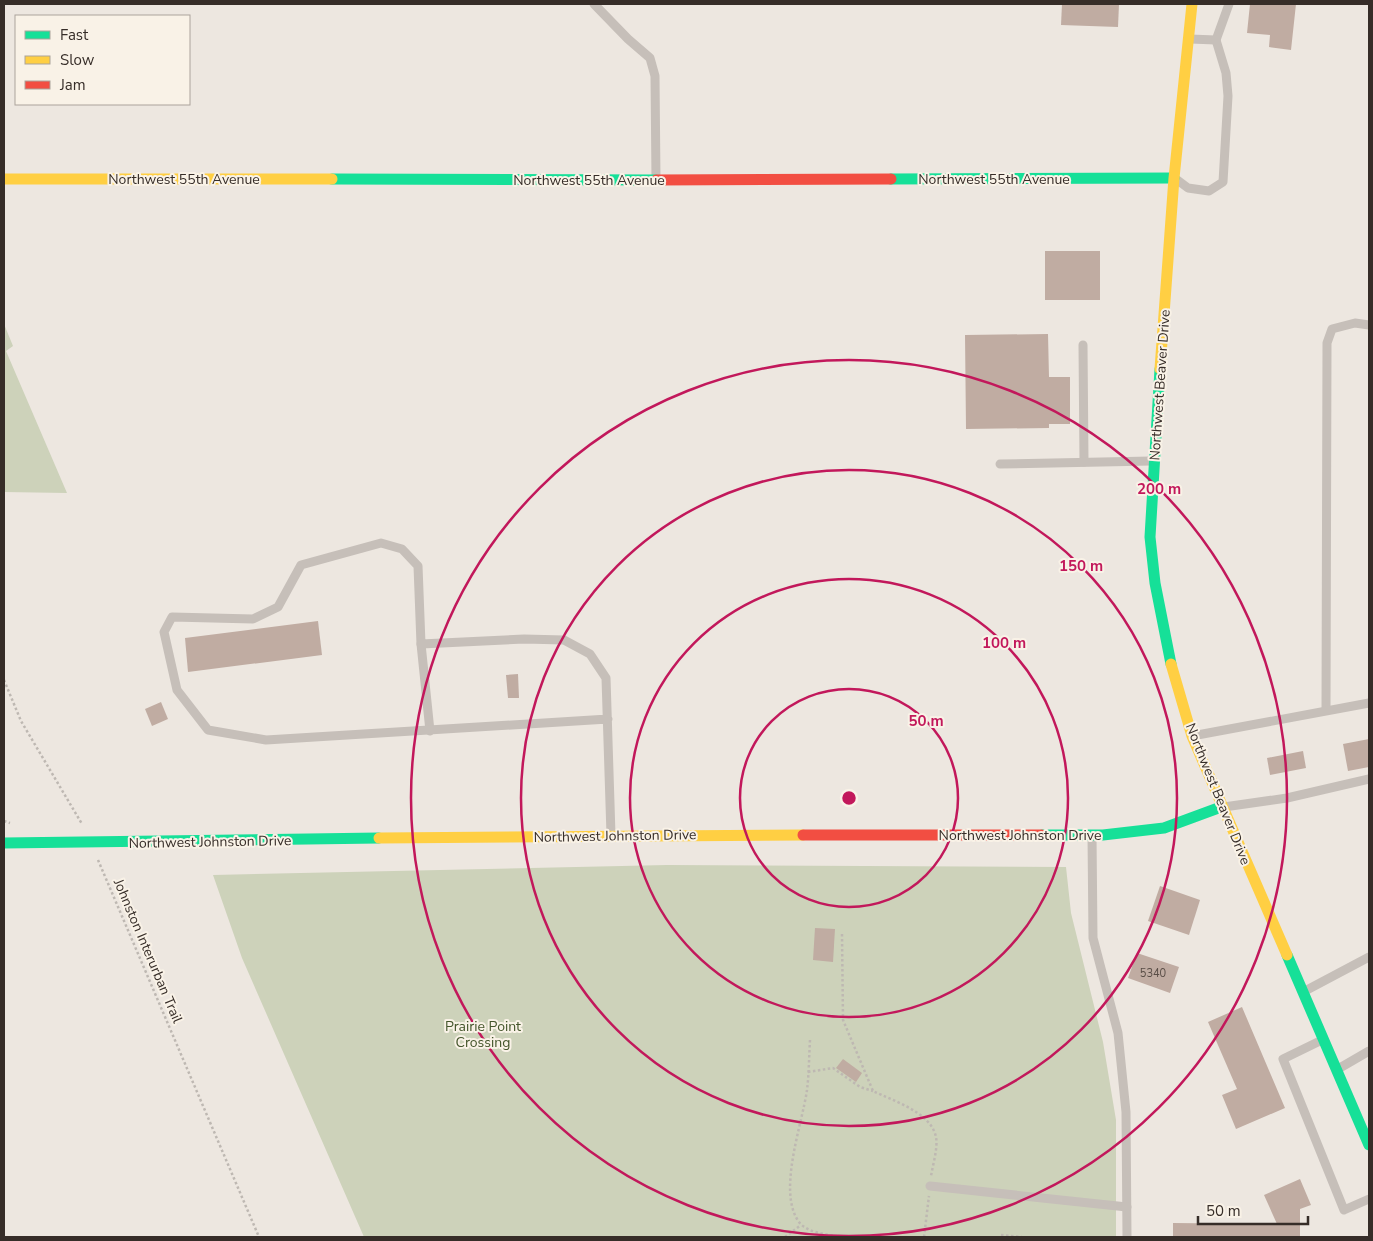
<svg xmlns="http://www.w3.org/2000/svg" width="1373" height="1241" font-family="'Nunito Sans',sans-serif">
	<rect width="100%" height="100%" fill="#ede7e0"/>
	<g fill="#cdd2ba">
		<path d="M4 324 13 346 6 351 67 493 4 492Z"/>
		<path d="M667 865 1066 867 1071 913 1103 1042 1116 1120V1237H364L242 958 213 875Z"/>
	</g>
	<g fill="#c0aca2">
		<path d="M1062 4H1119L1118 27 1061 25Z"/>
		<path d="M1250 4H1296L1291 50 1269 47 1270 35 1247 33Z"/>
		<rect x="1045" y="251" width="55" height="49"/>
		<path d="M1048 334 1049 377H1070V424H1049V428L966 429 965 335Z"/>
		<path d="M318 621 322 655 188 672 185 638Z"/>
		<path d="M518 674 519 698H508L506 675Z"/>
		<path d="M161 702 168 719 152 726 145 709Z"/>
		<path d="M1369 739V767L1348 771 1343 744Z"/>
		<path d="M1303 751 1306 768 1270 775 1267 758Z"/>
		<path d="M1160 886 1200 900 1189 935 1148 921Z"/>
		<path d="M815 928 835 929 833 962 813 960Z"/>
		<path d="M1137 953 1179 967 1170 993 1128 978Z"/>
		<path d="M1242 1007 1285 1108 1236 1129 1222 1095 1237 1089 1208 1022Z"/>
		<path d="M843 1059 862 1073 856 1082 836 1068Z"/>
		<path d="M1300 1179 1311 1205 1300 1209V1237H1173V1223L1277 1224 1264 1195Z"/>
	</g>
	<g fill="none" stroke-linecap="round" stroke-linejoin="round">
		<g stroke="#beb8b2" stroke-width="2.5" stroke-dasharray="2.5 2.5" stroke-linecap="butt">
			<path d="M4 680 21 721 82 824"/>
			<path d="M4 821 10 823"/>
			<path d="M98 860 259 1237"/>
			<path d="M842 934 843 1020 873 1091C893 1101 931 1112 936 1137 938 1148 933 1164 931 1176"/>
			<path d="M810 1040C809 1057 809 1074 807 1090 802 1125 777 1192 799 1222 807 1233 827 1234 839 1237"/>
			<path d="M808 1072 833 1068 860 1087 873 1091"/>
			<path d="M1001 1235 1022 1237"/>
			<path d="M785 1237 801 1225"/>
			<path d="M924 1237 929 1196"/>
		</g>
		<g stroke="#c6bfb9" stroke-width="9">
			<path d="M594 4 628 39 650 58 655 76 656 180"/>
			<path d="M1190 39 1216 40 1229 4"/>
			<path d="M1176 179 1188 188 1209 191 1223 182 1228 96 1226 73 1216 40"/>
			<path d="M1083 345 1084 462"/>
			<path d="M1000 464 1151 461"/>
			<path d="M421 644 430 731"/>
			<path d="M1326 710 1327 343 1332 329 1355 323 1369 325"/>
			<path d="M608 719 266 740 208 730 177 690 164 632 172 617 253 619 278 607 301 565 381 543 402 549 418 566 421 644 524 639 564 640 590 654 606 678 611 835"/>
			<path d="M1192 736 1369 703"/>
			<path d="M1224 807 1287 798 1369 779"/>
			<path d="M1092 835 1093 938 1118 1033 1126 1112 1127 1237"/>
			<path d="M1303 992 1369 957"/>
			<path d="M1322 1040 1283 1059 1344 1210 1369 1199"/>
			<path d="M1338 1069 1369 1051"/>
			<path d="M930 1186 1127 1207"/>
		</g>
		<g stroke="#16e098" stroke-width="11">
			<path d="M332 179 656 180"/>
			<path d="M891 179 1174 178"/>
			<path d="M1160 369 1150 537 1155 583 1171 664"/>
			<path d="M1042 835H1103L1164 828 1221 807"/>
			<path d="M4 843 379 838"/>
			<path d="M1287 955 1369 1145"/>
		</g>
		<g stroke="#ffcf43" stroke-width="11">
			<path d="M4 179H332"/>
			<path d="M1160 369 1174 178 1192 4"/>
			<path d="M1171 664 1192 736 1287 955"/>
			<path d="M379 838 803 835"/>
		</g>
		<g stroke="#f24e42" stroke-width="11">
			<path d="M656 180 891 179"/>
			<path d="M803 835H1042"/>
		</g>
	</g>
	<g fill="none" stroke="#c2185b" stroke-width="2.5">
		<circle cx="849" cy="798" r="109"/>
		<circle cx="849" cy="798" r="219"/>
		<circle cx="849" cy="798" r="328"/>
		<circle cx="849" cy="798" r="438"/>
	</g>
	<g text-anchor="middle" dominant-baseline="central" stroke-width="4" stroke-linejoin="round" paint-order="stroke">
		<g font-size="11" fill="#584d46">
			<text x="1153" y="973">5340</text>
		</g>
		<g font-size="14" fill="#362d28" stroke="#f9f2e7">
			<text x="184" y="179">Northwest 55th Avenue</text>
			<text x="994" y="179">Northwest 55th Avenue</text>
			<text x="589" y="180">Northwest 55th Avenue</text>
			<text transform="translate(1160 385) rotate(-86)">Northwest Beaver Drive</text>
			<text transform="translate(1218 794) rotate(68)">Northwest Beaver Drive</text>
			<text x="1020" y="835">Northwest Johnston Drive</text>
			<text transform="translate(615 836) rotate(-1)">Northwest Johnston Drive</text>
			<text transform="translate(210 842) rotate(-1)">Northwest Johnston Drive</text>
			<text transform="translate(148 951) rotate(67)">Johnston Interurban Trail</text>
		</g>
		<g font-size="14" fill="#44552b" stroke="#f9f2e7">
			<text x="483" y="1026">Prairie Point<tspan x="483" dy="16">Crossing</tspan></text>
		</g>
	</g>
	<circle cx="849" cy="798" r="8" fill="#c2185b" stroke="#f9f2e7" stroke-width="2.5"/>
	<g font-size="15" text-anchor="middle" font-weight="bold" fill="#c2185b" stroke="#f9f2e7" stroke-width="4" stroke-linejoin="round" paint-order="stroke">
		<text x="1159" y="494">200 m</text>
		<text x="1081" y="571">150 m</text>
		<text x="1004" y="648">100 m</text>
		<text x="926" y="726">50 m</text>
	</g>
	<rect width="1373" height="1241" fill="none" stroke="#362d28" stroke-width="10"/>
	<rect x="15" y="15" width="175" height="90" fill="#f9f2e7" stroke="#aba39b"/>
	<rect x="25" y="31" width="25" height="8" fill="#16e098" stroke="#aba39b"/>
	<text x="60" y="40" font-size="15" fill="#362d28">Fast</text>
	<rect x="25" y="56" width="25" height="8" fill="#ffcf43" stroke="#aba39b"/>
	<text x="60" y="65" font-size="15" fill="#362d28">Slow</text>
	<rect x="25" y="81" width="25" height="8" fill="#f24e42" stroke="#aba39b"/>
	<text x="60" y="90" font-size="15" fill="#362d28">Jam</text>
	<path d="M1198 1216v8h110v-8" fill="none" stroke="#362d28" stroke-width="2.5"/>
	<text x="1206" y="1216" font-size="15" fill="#362d28" stroke="#f9f2e7" stroke-width="4" paint-order="stroke">50 m</text>
</svg>
